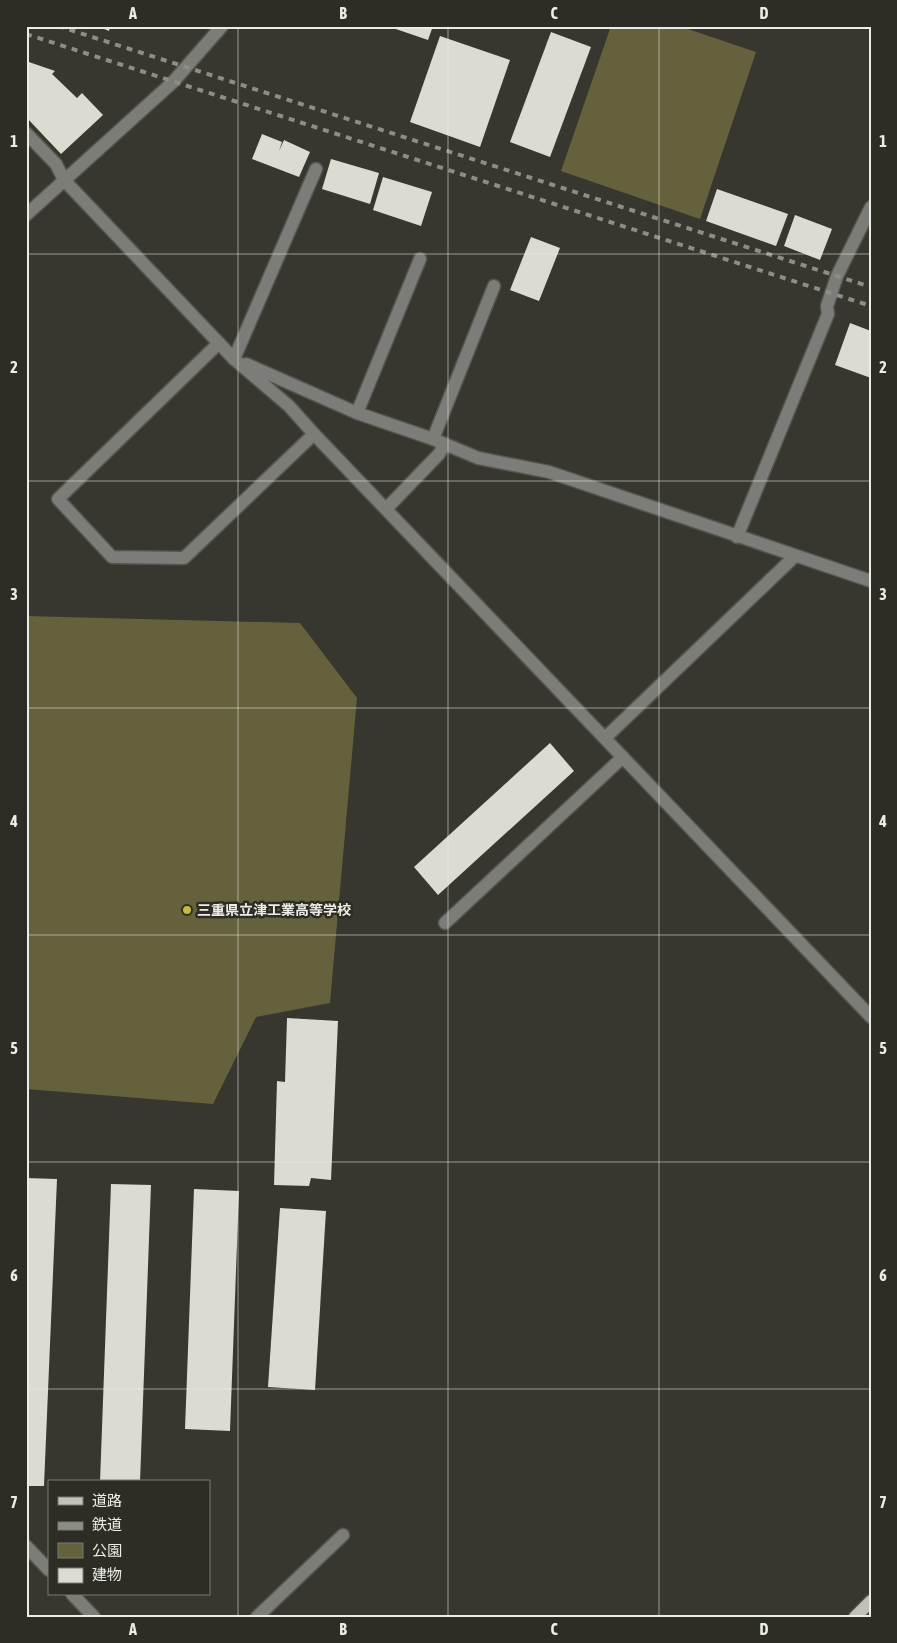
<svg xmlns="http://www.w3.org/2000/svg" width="897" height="1643" font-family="'Asap Condensed','Noto Sans JP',sans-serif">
	<rect width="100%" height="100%" fill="#37362f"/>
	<g fill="#66613d">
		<path d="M611 26H679L756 52 700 219 561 171Z"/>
		<path d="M26 616 300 623 357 698 330 1003 256 1017 213 1104 26 1089Z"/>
	</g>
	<g fill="#dcdbd2">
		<path d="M97 26H110L109 31Z"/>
		<path d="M387 26H433L428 40Z"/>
		<path d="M551 32 591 47 550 157 510 142Z"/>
		<path d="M440 36 510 60 480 147 410 122Z"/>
		<path d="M26 61 55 71 52 74 77 98 82 93 103 115 61 154 26 117Z"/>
		<path d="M262 134 282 142 279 151 284 140 310 152 299 177 252 159Z"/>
		<path d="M331 159 379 173 370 204 322 189Z"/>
		<path d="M383 177 432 192 421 226 373 210Z"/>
		<path d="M717 189 788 214 776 246 706 221Z"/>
		<path d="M795 215 832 229 820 260 784 246Z"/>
		<path d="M531 237 560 248 539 301 510 290Z"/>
		<path d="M850 323 871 331V378L835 365Z"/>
		<path d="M550 743 574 771 438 895 414 867Z"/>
		<path d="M287 1018 338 1021 331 1180 311 1178 309 1186 274 1185 277 1081 285 1082Z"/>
		<path d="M26 1178 57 1179 44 1486H26Z"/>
		<path d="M111 1184 151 1185 140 1482H100Z"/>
		<path d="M194 1189 239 1191 230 1431 185 1429Z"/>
		<path d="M280 1208 326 1211 315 1390 268 1387Z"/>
	</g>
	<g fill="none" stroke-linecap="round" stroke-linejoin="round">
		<defs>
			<g id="minor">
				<path d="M26 133 56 164 64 180 234 359 289 406 314 434 871 1017"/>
				<path d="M26 215 173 82 222 26"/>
				<path d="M219 343 58 499 112 557 184 558 314 434"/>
				<path d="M234 359 316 169"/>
				<path d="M246 364 357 413 433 439 478 458 549 472 871 581"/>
				<path d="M357 413 420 259"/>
				<path d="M433 439 494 286"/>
				<path d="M386 509 439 454 445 444"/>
				<path d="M737 537 828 314 827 306 837 276 871 207"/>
				<path d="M605 738 795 556"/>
				<path d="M445 923 623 757"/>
				<path d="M26 1546 49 1570"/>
				<path d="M72 1594 94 1617"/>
				<path d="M257 1617 343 1535"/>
			</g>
			<path id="major" d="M855 1617 871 1601"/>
		</defs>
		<use href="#minor" stroke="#54534d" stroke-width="15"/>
		<use href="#major" stroke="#54534d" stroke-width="15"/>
		<use href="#minor" stroke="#7c7c78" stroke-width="12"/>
		<use href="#major" stroke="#c2c1b9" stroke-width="12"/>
		<g stroke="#8d8d87" stroke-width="4" stroke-dasharray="6 6" stroke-linecap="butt">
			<path d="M58 26 871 287"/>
			<path d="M26 34 871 306"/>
		</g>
	</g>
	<path fill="none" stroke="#edede8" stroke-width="1" stroke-opacity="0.55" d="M238 26V1617M448 26V1617M659 26V1617M26 254H871M26 481H871M26 708H871M26 935H871M26 1162H871M26 1389H871"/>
	<circle fill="#caba3a" stroke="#2d2c25" stroke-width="2" cx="187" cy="910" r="5"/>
	<g text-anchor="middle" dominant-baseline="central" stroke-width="5" stroke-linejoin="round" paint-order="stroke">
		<g font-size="14" font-weight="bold" fill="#edede8" stroke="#2d2c25" text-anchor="start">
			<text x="197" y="910">三重県立津工業高等学校</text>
		</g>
	</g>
	<rect width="897" height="1643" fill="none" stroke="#2d2c25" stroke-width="55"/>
	<rect x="48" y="1480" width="162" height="115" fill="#2d2c25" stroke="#7a7973"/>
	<rect x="58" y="1497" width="25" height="8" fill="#c2c1b9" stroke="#7a7973"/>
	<text x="92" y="1506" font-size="15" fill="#edede8">道路</text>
	<rect x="58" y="1522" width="25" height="8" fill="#8d8d87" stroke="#7a7973"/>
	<text x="92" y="1530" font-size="15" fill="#edede8">鉄道</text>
	<rect x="58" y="1543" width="25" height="15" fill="#66613d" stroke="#7a7973"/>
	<text x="92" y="1556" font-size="15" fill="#edede8">公園</text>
	<rect x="58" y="1568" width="25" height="15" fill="#dcdbd2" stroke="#7a7973"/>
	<text x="92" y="1580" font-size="15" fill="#edede8">建物</text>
	<rect x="28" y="28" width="842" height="1588" fill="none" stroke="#edede8" stroke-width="2"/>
	<g font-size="16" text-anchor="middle" font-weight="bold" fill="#edede8">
		<text x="133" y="19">A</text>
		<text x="343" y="19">B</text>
		<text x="554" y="19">C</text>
		<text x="764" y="19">D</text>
		<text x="14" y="147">1</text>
		<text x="883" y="147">1</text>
		<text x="14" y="373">2</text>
		<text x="883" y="373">2</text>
		<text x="14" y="600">3</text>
		<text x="883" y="600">3</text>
		<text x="14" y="827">4</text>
		<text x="883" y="827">4</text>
		<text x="14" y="1054">5</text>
		<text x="883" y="1054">5</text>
		<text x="14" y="1281">6</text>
		<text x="883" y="1281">6</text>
		<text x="14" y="1508">7</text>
		<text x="883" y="1508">7</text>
		<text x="133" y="1635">A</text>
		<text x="343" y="1635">B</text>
		<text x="554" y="1635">C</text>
		<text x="764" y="1635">D</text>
	</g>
</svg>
